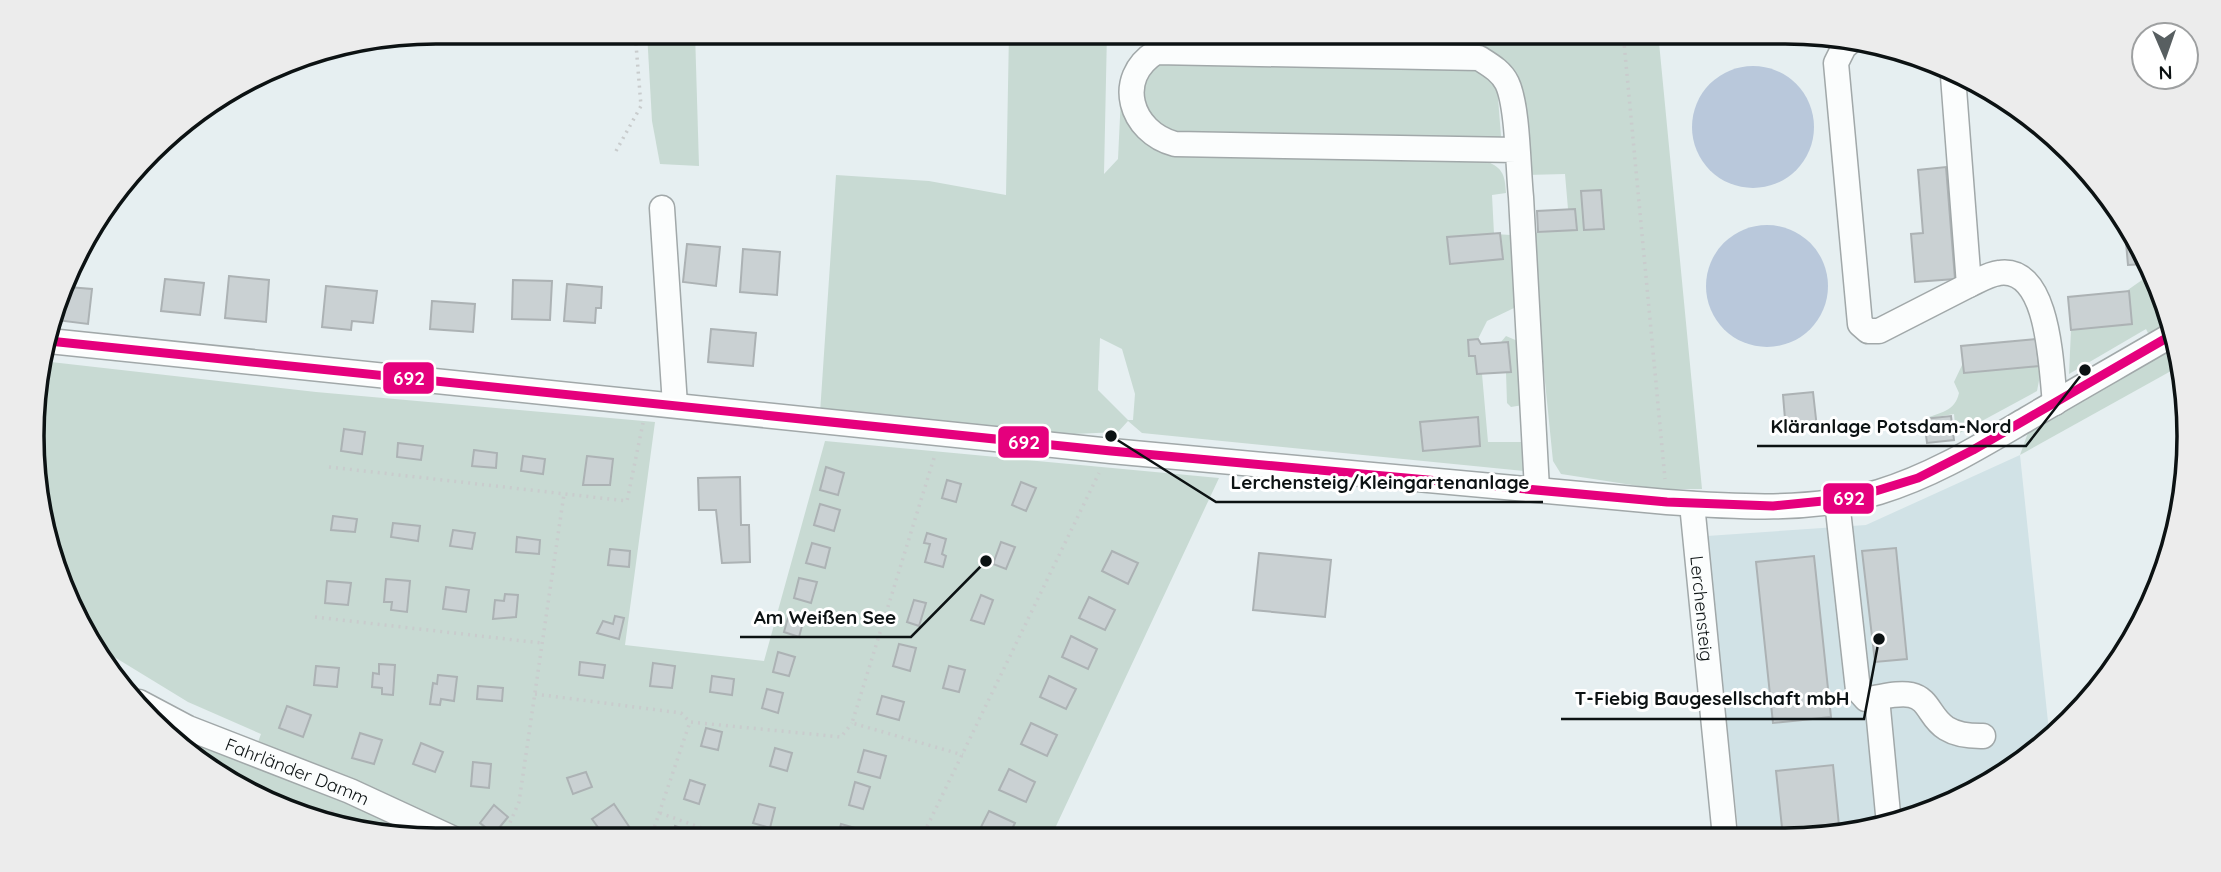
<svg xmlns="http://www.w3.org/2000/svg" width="2221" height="872" font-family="Quicksand,sans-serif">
	<rect width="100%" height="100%" fill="#e6eff1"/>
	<path fill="#d1e2e6" d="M2020 455 2050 741 1964 799 1838 837H1739L1707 536 1866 525Z"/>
	<g fill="#c8dad3" fill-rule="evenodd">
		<path d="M647 32H695L699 166 660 164 652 121Z"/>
		<path d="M1009 32H1107L1104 174 1118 159 1121 96 1142 139 1483 160C1502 167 1505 173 1506 193L1492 195 1494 234 1511 235 1516 303 1514 308 1487 321 1478 339H1468L1469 356H1475L1477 374H1482L1488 442H1528V463L1524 471 1142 433 1128 421 1118 432 1074 434 820 413 836 175 929 181 1006 195ZM1100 338 1122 349 1135 394 1133 420H1128L1098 390Z"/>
		<path d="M1295 32H1658L1702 489H1658L1561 474 1553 461 1530 233 1576 230 1575 209H1568L1565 174 1526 175 1497 61 1295 48Z"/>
		<path d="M1162 60 1468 63 1497 85 1501 136 1493 143 1179 137 1158 131 1141 101 1147 68Z"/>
		<path d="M2144 270H2148L2166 325 2149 335 2146 329 2069 374 2071 330 2142 280Z"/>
		<path d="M1506 336 1520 342 1523 405 1511 407 1507 403 1506 372 1511 371 1508 342H1501Z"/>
		<path d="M2173 346 2180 366 2020 455 2030 427Z"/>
		<path d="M42 361 316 392 655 422 625 645 764 661 825 441 1219 478 1050 839 436 840 331 827 190 757 162 728 250 763 261 734 188 702 93 644 39 515 35 383Z"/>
		<path d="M1963 363 1964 373 2042 365 2037 391 1956 435 1954 414 1924 419C1940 412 1955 412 1959 393L1954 382Z"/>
	</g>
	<g fill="#b9c8db">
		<circle cx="1753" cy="127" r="61"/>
		<circle cx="1767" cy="286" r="61"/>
	</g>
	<g fill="#cad1d3" stroke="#acb2b4" stroke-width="2">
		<path d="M1946 167 1955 279 1915 282 1911 234 1923 233 1918 170Z"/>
		<path d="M1601 190 1604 229 1584 230 1581 191Z"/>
		<path d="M1575 209 1577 230 1538 232 1537 211Z"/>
		<path d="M2124 220 2136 234 2145 264 2128 265Z"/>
		<path d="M1500 233 1503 259 1450 264 1447 237Z"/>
		<path d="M687 244 720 247 716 286 683 282Z"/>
		<path d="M743 249 780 252 777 295 740 292Z"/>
		<path d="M229 276 269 280 266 322 225 318Z"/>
		<path d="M165 279 204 283 200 315 161 311Z"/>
		<path d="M513 280 552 281 550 320 512 319Z"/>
		<path d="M567 284 602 287 601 308H596L595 323 564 321Z"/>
		<path d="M326 286 377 291 373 323 352 321 351 330 322 327Z"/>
		<path d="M68 287 92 289 88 324 56 320Z"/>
		<path d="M2129 291 2132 324 2071 330 2068 297Z"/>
		<path d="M432 301 475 304 473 332 430 329Z"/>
		<path d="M711 329 756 333 753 366 708 362Z"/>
		<path d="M1478 339 1481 344 1508 342 1511 372 1477 374 1475 356H1469L1468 340Z"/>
		<path d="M2036 339 2039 366 1964 373 1961 346Z"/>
		<path d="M1813 392 1817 428 1786 431 1783 395Z"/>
		<path d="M1951 416 1954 440 1927 443 1924 419Z"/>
		<path d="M1478 417 1480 446 1423 451 1420 422Z"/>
		<path d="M344 429 365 432 362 454 341 451Z"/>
		<path d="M398 443 423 446 421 460 397 457Z"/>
		<path d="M474 450 497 453 496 468 472 466Z"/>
		<path d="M523 456 545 459 543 474 521 471Z"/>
		<path d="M587 456 613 459 610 485H583Z"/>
		<path d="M826 467 844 473 838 495 820 490Z"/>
		<path d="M740 477 741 525H749L750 562 722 563 716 510H699L698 478Z"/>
		<path d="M947 480 961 484 956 502 942 498Z"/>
		<path d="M1021 482 1036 488 1026 511 1012 505Z"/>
		<path d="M820 504 840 510 834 531 814 525Z"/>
		<path d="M333 516 357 519 355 532 331 530Z"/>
		<path d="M393 523 420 526 418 541 391 537Z"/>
		<path d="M453 530 475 533 472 549 450 546Z"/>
		<path d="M927 533 946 539 942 554 946 556 943 567 925 562 930 544 924 543Z"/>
		<path d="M517 537 540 540 539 554 516 552Z"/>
		<path d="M1001 542 1015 547 1006 569 993 564Z"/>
		<path d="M812 543 830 548 825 568 806 563Z"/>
		<path d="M1896 548 1907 659 1875 662 1862 551Z"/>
		<path d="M610 549 630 551 629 567 608 565Z"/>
		<path d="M1112 551 1138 563 1128 584 1102 571Z"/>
		<path d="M1259 553 1331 560 1325 617 1253 610Z"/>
		<path d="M1814 556 1831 717 1773 723 1756 562Z"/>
		<path d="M799 578 817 582 811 603 794 598Z"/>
		<path d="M386 579 410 581 407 612 391 610 392 602H384Z"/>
		<path d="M327 581 351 583 348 605 325 603Z"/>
		<path d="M446 587 469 590 466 612 443 609Z"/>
		<path d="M505 594 518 595 516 617 493 619 495 600 504 601Z"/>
		<path d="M981 595 993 600 984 624 971 620Z"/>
		<path d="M1089 597 1115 610 1105 630 1079 618Z"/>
		<path d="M914 600 926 603 919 626 907 622Z"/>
		<path d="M789 614 804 619 799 637 784 632Z"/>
		<path d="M615 616 624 618 619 639 597 633 603 621 613 624Z"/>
		<path d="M1071 636 1097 649 1088 669 1062 657Z"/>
		<path d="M899 644 916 648 910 671 893 666Z"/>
		<path d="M778 652 795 657 789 676 773 672Z"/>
		<path d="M580 662 605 665 603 678 579 675Z"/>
		<path d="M653 663 675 666 672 688 650 686Z"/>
		<path d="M379 664 395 665 393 695 382 694V688L372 687 373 673 379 674Z"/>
		<path d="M316 666 339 668 337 687 314 685Z"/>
		<path d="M949 666 965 670 959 692 943 688Z"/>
		<path d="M438 675 457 677 454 701 441 699 440 705 430 704 433 683 437 684Z"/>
		<path d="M712 676 734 679 732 695 710 692Z"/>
		<path d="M1049 676 1076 689 1066 709 1040 697Z"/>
		<path d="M478 686 503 688 502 701 477 699Z"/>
		<path d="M767 689 783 693 778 713 762 708Z"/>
		<path d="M882 696 904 702 899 720 877 714Z"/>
		<path d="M287 706 311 715 303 737 279 728Z"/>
		<path d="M1031 723 1057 735 1047 756 1021 744Z"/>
		<path d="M706 728 722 732 718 750 701 746Z"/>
		<path d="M360 733 382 740 374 764 352 758Z"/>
		<path d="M421 743 443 752 435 772 413 764Z"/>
		<path d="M775 748 792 753 787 771 770 766Z"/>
		<path d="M864 750 886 756 880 778 858 772Z"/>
		<path d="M473 762 491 764 489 788 471 786Z"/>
		<path d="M1833 765 1840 836 1783 837 1776 771Z"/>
		<path d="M1009 769 1035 782 1026 802 999 790Z"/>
		<path d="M586 772 592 787 573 794 567 778Z"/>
		<path d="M690 780 705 785 699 804 684 799Z"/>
		<path d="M855 782 870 787 863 809 849 805Z"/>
		<path d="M614 804 638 840H607L592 819Z"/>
		<path d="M759 804 775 808 770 828 753 823Z"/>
		<path d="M494 805 508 817 494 834 480 823Z"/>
		<path d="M989 811 1015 823 1007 839H996L979 831Z"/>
		<path d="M841 824 855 828 852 839H837Z"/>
		<path d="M675 826 698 834 696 840H671Z"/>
	</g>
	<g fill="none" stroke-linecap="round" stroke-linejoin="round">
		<defs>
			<g id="minor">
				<path d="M1852 40 1844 47 1836 63 1860 324 1868 331H1879L1969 285 1953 76"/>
				<path d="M1516 150 1175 144C1130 132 1114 78 1156 52L1479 58C1490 65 1501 71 1507 83 1518 106 1518 169 1521 197L1537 489"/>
				<path d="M662 208 675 405"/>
				<path d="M1969 285C1978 281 1989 274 1999 273 2050 265 2051 369 2055 403"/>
				<path d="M49 341 1111 451 1667 502C1737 507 1810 512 1879 492 1932 476 1979 447 2027 419 2074 391 2122 364 2170 336"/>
				<path d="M1837 501 1858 690 1866 699C1880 698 1897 692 1911 695 1938 701 1925 737 1983 736"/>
				<path id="s1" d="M1692 504 1725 837"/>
				<path d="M1877 698 1888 814"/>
				<path id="s2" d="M139 702 188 728 350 791 456 840"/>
			</g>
		</defs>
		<use href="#minor" stroke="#a1a8a9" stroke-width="27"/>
		<g stroke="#c9cccd" stroke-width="3.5" stroke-dasharray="2 5" stroke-linecap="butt">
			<path d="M1623 32 1665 479"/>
			<path d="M616 151 641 106 635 32"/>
			<path d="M934 458 852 723 963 755"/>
			<path d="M329 467 627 501 643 423"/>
			<path d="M315 617 541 643"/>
			<path d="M535 694 681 713 690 722 841 737 852 723"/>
			<path d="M660 813 735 840"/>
			<path d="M323 823 335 808"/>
			<path d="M921 839 1099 473"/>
			<path d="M499 840 505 834 519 802 564 494"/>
			<path d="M650 840 690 722"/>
		</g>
		<use href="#minor" stroke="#fbfdfd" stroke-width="24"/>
		<defs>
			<path id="bus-1" d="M49 341 1111 451 1667 502 1773 506 1853 498 1918 478 1973 450 2170 336"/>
		</defs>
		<use href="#bus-1" stroke="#fff" stroke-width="14"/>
		<use href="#bus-1" stroke="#e5007d" stroke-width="9"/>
	</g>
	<g text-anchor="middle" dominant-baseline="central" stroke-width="6" stroke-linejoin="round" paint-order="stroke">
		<g font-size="18" fill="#0c1213" stroke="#fff">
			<text stroke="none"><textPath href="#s1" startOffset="105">Lerchensteig</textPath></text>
			<text stroke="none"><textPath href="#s2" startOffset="173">Fahrländer Damm</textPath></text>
		</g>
	</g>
	<path d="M0 0H2221V872H0ZM436 44H1785A392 392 0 0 1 2177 436V436A392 392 0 0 1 1785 828H436A392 392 0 0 1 44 436V436A392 392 0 0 1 436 44Z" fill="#ececec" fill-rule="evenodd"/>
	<path fill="none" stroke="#0c1213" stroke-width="3.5" d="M436 44H1785A392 392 0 0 1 2177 436V436A392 392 0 0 1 1785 828H436A392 392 0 0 1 44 436V436A392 392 0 0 1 436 44Z"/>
	<path fill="none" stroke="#0c1213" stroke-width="2.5" d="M2085 370L2026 446H1757M1111 436L1216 502H1543M986 561L911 637H740M1879 639L1864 719H1561"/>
	<g fill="#0c1213" stroke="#fff" stroke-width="2.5">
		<circle cx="2085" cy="370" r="7"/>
		<circle cx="1111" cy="436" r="7"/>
		<circle cx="986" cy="561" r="7"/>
		<circle cx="1879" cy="639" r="7"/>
	</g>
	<g font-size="19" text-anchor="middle" font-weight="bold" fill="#0c1213" stroke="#fff" stroke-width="6" stroke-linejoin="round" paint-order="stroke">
		<text x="1891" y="433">Kläranlage Potsdam-Nord</text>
		<text x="1380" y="489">Lerchensteig/Kleingartenanlage</text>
		<text x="825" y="624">Am Weißen See</text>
		<text x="1712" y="705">T-Fiebig Baugesellschaft mbH</text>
	</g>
	<g stroke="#fff" stroke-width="2.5">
		<rect x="382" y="361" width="53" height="34" rx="7" fill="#e5007d"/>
		<rect x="997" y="425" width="53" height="34" rx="7" fill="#e5007d"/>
		<rect x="1822" y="482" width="53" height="33" rx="7" fill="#e5007d"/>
	</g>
	<g font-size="19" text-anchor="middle" font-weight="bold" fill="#fff">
		<text x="409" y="385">692</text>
		<text x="1024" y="449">692</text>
		<text x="1849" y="505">692</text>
	</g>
	<g transform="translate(2165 56) rotate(178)"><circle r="33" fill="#ffffff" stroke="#9ea0a1" stroke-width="2"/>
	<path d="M0-5L12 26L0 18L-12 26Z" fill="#585f61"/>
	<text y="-10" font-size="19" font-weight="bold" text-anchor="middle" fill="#0c1213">N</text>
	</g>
</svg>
